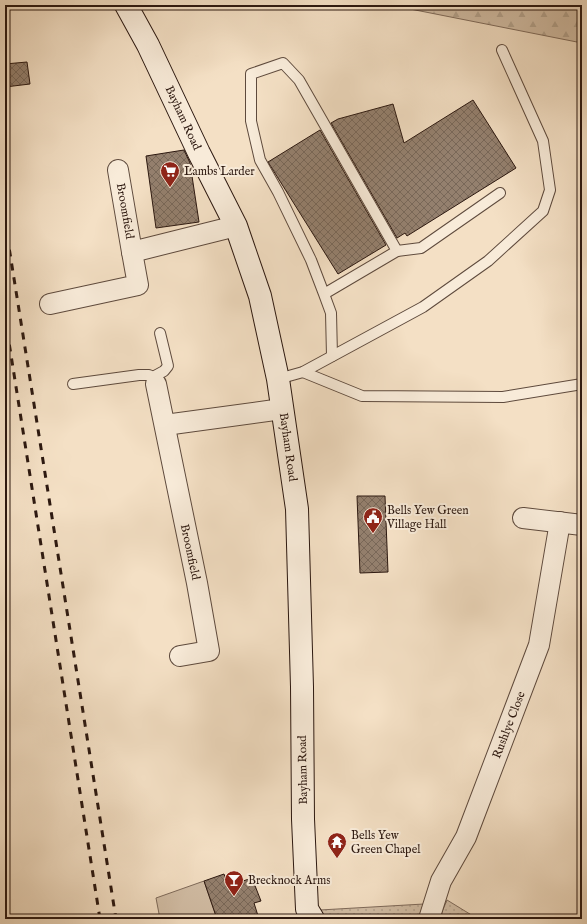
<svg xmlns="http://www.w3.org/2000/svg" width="587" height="924" font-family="'IM FELL English',serif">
	<defs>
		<pattern id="grass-dots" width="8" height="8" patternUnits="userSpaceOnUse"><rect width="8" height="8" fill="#d2bea6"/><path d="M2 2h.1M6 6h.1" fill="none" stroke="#b4a38e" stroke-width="1.8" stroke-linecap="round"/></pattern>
		<pattern id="forest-firs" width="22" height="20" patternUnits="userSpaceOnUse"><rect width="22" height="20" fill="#d2bea6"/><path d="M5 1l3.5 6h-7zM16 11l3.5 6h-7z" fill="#b4a38e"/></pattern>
		<pattern id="building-cross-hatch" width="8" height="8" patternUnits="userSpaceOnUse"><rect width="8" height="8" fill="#94806e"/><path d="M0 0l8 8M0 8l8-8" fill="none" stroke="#796859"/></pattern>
	</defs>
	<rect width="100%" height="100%" fill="#f4e0c5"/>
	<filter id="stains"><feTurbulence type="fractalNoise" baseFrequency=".005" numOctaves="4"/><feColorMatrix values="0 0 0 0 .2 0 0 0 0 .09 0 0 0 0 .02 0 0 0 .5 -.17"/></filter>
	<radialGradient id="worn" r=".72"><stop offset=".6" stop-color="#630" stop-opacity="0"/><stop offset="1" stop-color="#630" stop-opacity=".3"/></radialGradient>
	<g fill="url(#grass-dots)" stroke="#7f6b5b">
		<path d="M447 900 478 919H439Z"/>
		<path d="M424 904 421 919H322L320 910Z"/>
	</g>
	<path fill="url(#forest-firs)" stroke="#7f6b5b" d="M390 5H582V43Z"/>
	<path fill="#d2bea6" stroke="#7f6b5b" d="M204 881 217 919H160L156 898Z"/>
	<g fill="url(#building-cross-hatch)" stroke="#2c1810">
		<path d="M27 62 30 84 5 87V64Z"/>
		<path d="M473 100 516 168 407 236 405 233 397 238 331 123 338 119 393 104 404 143Z"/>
		<path d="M320 130 386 245 338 274 268 162Z"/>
		<path d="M184 150 190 163 199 222 156 228 146 156Z"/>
		<path d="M357 496H385L388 572 360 573Z"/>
		<path d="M224 874 228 886 252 878 261 901 254 903 259 919H217L204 881Z"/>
	</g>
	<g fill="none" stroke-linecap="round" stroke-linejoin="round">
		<defs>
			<g id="lane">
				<path d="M397 251 421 248 500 193"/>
				<path d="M324 294 397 251 299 80 283 63 251 74V121L260 160 278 192 311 260 324 294 331 313 332 356"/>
				<path d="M303 372 362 396 503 397 582 384"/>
				<path d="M153 377 164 371 168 366 160 333"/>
				<path d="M278 379 303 372 423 307 488 261 543 211 550 190 543 141 502 50"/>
				<path d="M73 384 139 375H149L153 377 156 384"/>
			</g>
			<g id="street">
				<path d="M118 170 132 252"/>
				<path d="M50 304 138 285 132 252 236 226"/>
				<path d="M156 384 197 583 209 651 180 656"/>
				<path d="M165 425 282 409"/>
				<path d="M523 518 582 525"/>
				<path d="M429 919 441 881 466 837 539 645 560 522"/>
			</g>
			<path id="secondary" d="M126 5 148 45 199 153 236 226 260 296 278 379 297 509 302 687 303 819 307 909 313 919"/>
		</defs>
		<use href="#lane" stroke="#5e4a3d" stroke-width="12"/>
		<use href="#street" stroke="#5e4a3d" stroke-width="22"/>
		<use href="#secondary" stroke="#2c1810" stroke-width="24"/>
		<use href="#lane" stroke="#f8ebd9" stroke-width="10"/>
		<use href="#street" stroke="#f8ebd9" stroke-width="20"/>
		<use href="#secondary" stroke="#f8ebd9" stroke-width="22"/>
		<g stroke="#2c1810" stroke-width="3" stroke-dasharray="7 7" stroke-linecap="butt">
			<path d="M5 222 116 919"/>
			<path d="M5 317 100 919"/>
		</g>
	</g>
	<defs>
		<symbol id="supermarket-pin" viewBox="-11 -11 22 30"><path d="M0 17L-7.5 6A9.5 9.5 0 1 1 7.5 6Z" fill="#8f2418" stroke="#f8ebd9"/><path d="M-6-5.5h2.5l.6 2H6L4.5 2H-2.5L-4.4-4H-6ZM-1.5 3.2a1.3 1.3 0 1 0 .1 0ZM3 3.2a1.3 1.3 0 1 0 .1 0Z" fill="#fff"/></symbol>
		<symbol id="civic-pin" viewBox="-11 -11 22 30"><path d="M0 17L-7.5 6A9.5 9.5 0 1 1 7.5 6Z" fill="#8f2418" stroke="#f8ebd9"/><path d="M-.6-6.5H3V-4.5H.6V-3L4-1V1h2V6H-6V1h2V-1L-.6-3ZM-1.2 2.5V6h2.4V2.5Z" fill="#fff"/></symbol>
		<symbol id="temple-pin" viewBox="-11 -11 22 30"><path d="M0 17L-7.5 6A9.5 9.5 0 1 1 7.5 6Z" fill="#8f2418" stroke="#f8ebd9"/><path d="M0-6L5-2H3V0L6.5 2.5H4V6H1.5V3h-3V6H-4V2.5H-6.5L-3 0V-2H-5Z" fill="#fff"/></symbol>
		<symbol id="bar-pin" viewBox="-11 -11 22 30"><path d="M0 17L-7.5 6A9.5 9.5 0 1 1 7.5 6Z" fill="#8f2418" stroke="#f8ebd9"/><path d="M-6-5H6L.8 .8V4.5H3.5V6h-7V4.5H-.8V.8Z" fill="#fff"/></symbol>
	</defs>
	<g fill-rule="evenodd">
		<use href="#supermarket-pin" x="159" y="160" width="22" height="30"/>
		<use href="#civic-pin" x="362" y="506" width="22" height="30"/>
		<use href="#temple-pin" x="326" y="831" width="22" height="30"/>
		<use href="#bar-pin" x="223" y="869" width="22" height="30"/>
	</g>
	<g text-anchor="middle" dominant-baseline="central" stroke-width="4" stroke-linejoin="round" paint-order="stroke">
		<g font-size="12" fill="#2c1810" stroke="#f8ebd9">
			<text transform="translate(183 118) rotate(65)">Bayham Road</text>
			<text transform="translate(125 211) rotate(80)">Broomfield</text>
			<text transform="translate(288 447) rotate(82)">Bayham Road</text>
			<text transform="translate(190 552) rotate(78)">Broomfield</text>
			<text transform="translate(509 725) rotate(-69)">Rushlye Close</text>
			<text transform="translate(303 770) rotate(-91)">Bayham Road</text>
		</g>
		<g font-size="12" fill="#2c1810" stroke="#f8ebd9" text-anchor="start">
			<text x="184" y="171">Lambs Larder</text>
			<text x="387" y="510">Bells Yew Green<tspan x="387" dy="14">Village Hall</tspan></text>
			<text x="351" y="835">Bells Yew<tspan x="351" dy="14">Green Chapel</tspan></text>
			<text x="248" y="880">Brecknock Arms</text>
		</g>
	</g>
	<rect width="587" height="924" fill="none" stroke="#f4e0c5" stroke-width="20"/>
	<rect x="6" y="6" width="575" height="912" fill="none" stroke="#2c1810" stroke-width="2"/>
	<rect x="10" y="10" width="567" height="904" fill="none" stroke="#2c1810"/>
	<rect width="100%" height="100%" filter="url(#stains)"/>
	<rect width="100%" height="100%" fill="url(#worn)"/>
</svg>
